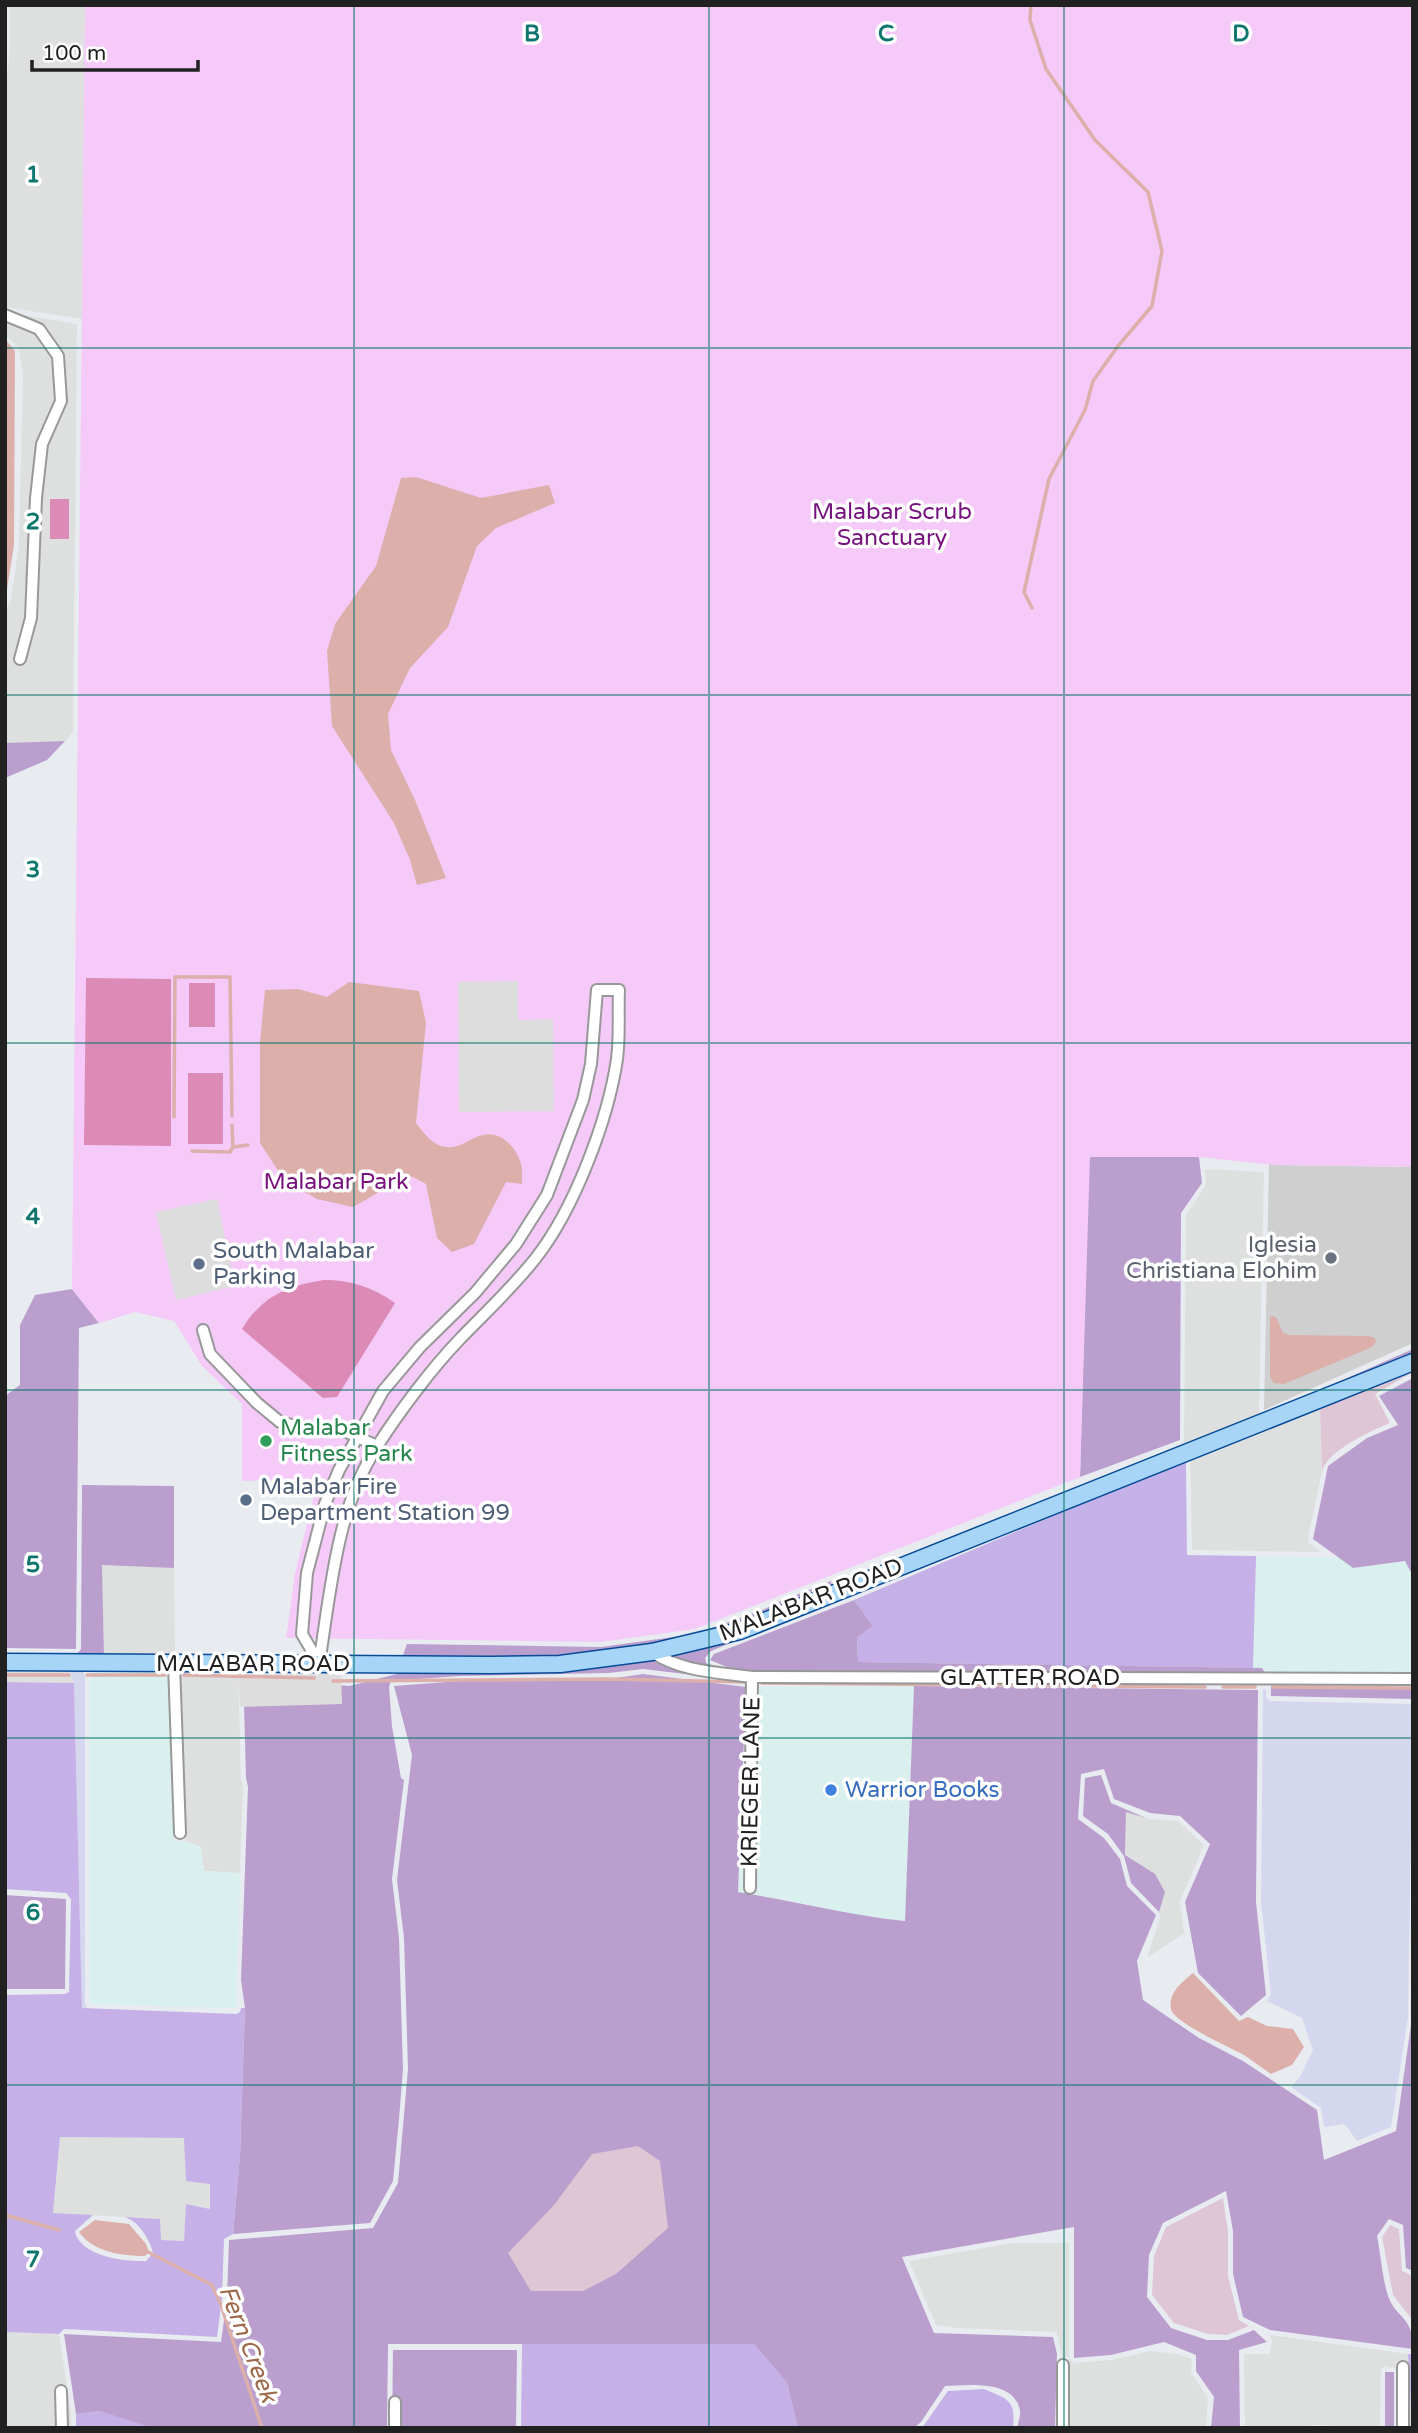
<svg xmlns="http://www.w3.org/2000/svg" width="1418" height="2433" font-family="'Varela Round',sans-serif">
	<rect width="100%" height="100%" fill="#e8ecf1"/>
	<g fill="#dedfdf">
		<path d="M10 5H85L82 319 5 307 7 242 5 236V94L10 48Z"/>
		<path d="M5 312 77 324 73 732 65 741 5 743V614L11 600 19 545 23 375 19 348 5 335Z"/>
		<path d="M1205 1169 1264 1172 1259 1410 1263 1415 1154 1458 1155 1455 1181 1445 1184 1442 1186 1215 1206 1185Z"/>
		<path d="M1320 1406 1322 1472 1308 1538 1309 1543 1321 1552 1192 1550 1190 1458Z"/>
		<path d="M102 1564 174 1568 175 1653 180 1656 236 1657H104Z"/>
		<path d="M5 1668 69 1669 74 1683 5 1682Z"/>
		<path d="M238 1668 241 1779 243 1786 240 1873 204 1871 201 1847 185 1841 179 1681 183 1671Z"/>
		<path d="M1126 1812 1150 1819 1178 1821 1204 1845 1180 1901 1184 1933 1147 1958 1160 1918 1159 1912 1165 1892 1125 1856Z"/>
		<path d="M60 2137 185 2138 186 2181 210 2183V2209L187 2204 184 2241 161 2240 159 2219 53 2213Z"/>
		<path d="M1013 2243H1069V2357L1062 2358 1058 2336 1055 2332 958 2328 936 2325 909 2261Z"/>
		<path d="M5 2332 59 2334 71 2414V2428H5Z"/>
		<path d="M1270 2335 1408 2354 1412 2428H1399L1398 2369 1385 2366 1381 2370 1380 2428 1314 2425 1296 2428H1245L1244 2354H1270L1272 2342Z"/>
		<path d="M1151 2351 1178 2354 1192 2359 1191 2373 1208 2398 1206 2428H1067L1069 2359 1075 2363 1111 2360Z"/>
	</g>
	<g fill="#d9f0ee">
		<path d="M1256 1556 1339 1558 1353 1568 1406 1561 1413 1575V1672L1265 1673 1262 1668H1253Z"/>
		<path d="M88 1667 169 1670 170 1681 168 1690 173 1726 176 1820 173 1830 174 1841H185L201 1847 204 1871 240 1873 236 2008 90 2004V1677Z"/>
		<path d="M914 1686 905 1921 860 1916 797 1902 738 1892 746 1687Z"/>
	</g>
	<path fill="#cfcfcf" d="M1269 1163 1274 1165 1413 1167V1343L1264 1410Z"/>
	<g fill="#d5d7ee">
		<path d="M70 1670H83L85 1678V2004L87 2008H82L74 1683Z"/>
		<path d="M1263 1689H1266V1697L1270 1701 1413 1704 1408 2018 1391 2127 1357 2141 1345 2124 1324 2127 1321 2108 1291 2087 1300 2077 1313 2050 1302 2018 1267 2001 1271 1994 1261 1902Z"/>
	</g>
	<g fill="#c5b1e8" fill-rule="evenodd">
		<path d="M1186 1460 1187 1555 1256 1556 1253 1668 858 1662 857 1638 873 1626 854 1600Z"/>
		<path d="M5 1682 74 1683 82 2008 236 2014 240 2012 241 2008H245L240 2155 233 2234 224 2239 222 2298 217 2337 64 2329 59 2334 5 2332V1995L65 1994 69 1992 71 1899 66 1893 5 1889ZM60 2137 184 2138 186 2181 210 2184V2209L186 2204 184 2241 161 2240 160 2219 124 2217C138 2220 150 2240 153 2253L146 2261C125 2262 79 2256 75 2231L93 2215 53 2213Z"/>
		<path d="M522 2344H754L787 2383 798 2428H521Z"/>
		<path d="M1408 2354H1413V2428H1412Z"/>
		<path d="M984 2389C1008 2399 1016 2400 1013 2428H922L948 2391Z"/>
		<path d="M100 2411 151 2425 153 2428H76V2414Z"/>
	</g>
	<g fill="#ba9fce">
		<path d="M65 741 47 760 5 778V743Z"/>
		<path d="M1089 1157H1199L1202 1183 1181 1213 1180 1440 1080 1477Z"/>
		<path d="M72 1289 99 1323 79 1328 76 1649 5 1648V1396L20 1385V1325L35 1295Z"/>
		<path d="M1413 1349V1355L1336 1383Z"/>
		<path d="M1413 1378V1576L1405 1561 1353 1568 1313 1539 1328 1466 1367 1438 1398 1425 1379 1396Z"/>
		<path d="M82 1485 174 1486V1568L102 1565 104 1657 65 1654H77L81 1649Z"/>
		<path d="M831 1581 832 1587 739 1624 651 1646 560 1657 402 1658 407 1644 601 1647 695 1634 765 1609 774 1604Z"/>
		<path d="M836 1600V1601L711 1651 705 1658 706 1663 726 1673 743 1676V1681L643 1669 609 1673 459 1676 391 1681 389 1687 392 1726 401 1778 404 1780 392 1879 399 1938 403 2069 399 2119 393 2181 370 2223 233 2234 240 2155 245 2008 241 1980 248 1787 246 1778 243 1670 306 1683 349 1686 397 1674 398 1671 560 1670Z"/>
		<path d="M854 1600 873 1626 857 1638 858 1662 1262 1668 1265 1673 753 1672 727 1667 710 1660 714 1654Z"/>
		<path d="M643 1674 746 1687 738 1892C794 1901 848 1915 905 1921L914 1686 1258 1690 1256 1902 1266 1995 1241 2016 1198 1973 1185 1902 1210 1844 1180 1816 1150 1813 1114 1799 1104 1769 1081 1774 1078 1819 1104 1838 1120 1859 1127 1886 1156 1915 1137 1961 1143 2000 1199 2038 1243 2061 1317 2110 1324 2160 1396 2131 1413 2010V2271L1406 2268 1403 2225 1389 2219 1377 2236C1381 2255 1382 2277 1388 2296 1397 2320 1413 2315 1413 2349L1270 2330 1243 2317 1233 2274V2231L1226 2191 1163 2223 1149 2255 1147 2297 1171 2328 1207 2340H1228L1254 2330 1267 2342 1239 2350 1240 2428H1211L1214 2397 1196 2371V2355L1164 2342 1111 2355 1074 2358V2227L902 2257 934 2333 1053 2337 1057 2354 1055 2428H1017C1018 2423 1021 2415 1020 2411 1015 2379 968 2385 945 2386L921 2422 914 2428H798L787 2383 754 2344H388L387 2428H153L100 2411 76 2414 64 2334 221 2342 227 2299 229 2240 373 2228 398 2183 408 2069 404 1938 397 1880 412 1755 394 1686 460 1681 609 1679Z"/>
		<path d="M1271 1686 1413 1689V1699L1271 1696Z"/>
		<path d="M1101 1775 1111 1803 1146 1818 1126 1812 1125 1855 1155 1874 1165 1892 1159 1912 1131 1883 1124 1856 1108 1834 1083 1816 1085 1778Z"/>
		<path d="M5 1895 66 1899 65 1989H5Z"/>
		<path d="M393 2350H517L516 2428H392Z"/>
		<rect x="1385" y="2372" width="9" height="56"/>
	</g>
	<g fill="#dec6d5">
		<path d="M1413 1369V1372L1375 1394 1390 1423C1371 1431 1326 1451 1322 1472L1320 1406Z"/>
		<path d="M638 2146 660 2161 668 2228 616 2274 583 2291H531L508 2253 554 2205 592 2154Z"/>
		<path d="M1223 2198 1228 2232V2276L1239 2320 1249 2326 1227 2335 1208 2334 1174 2323 1152 2295 1154 2256 1166 2227Z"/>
		<path d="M1390 2225 1399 2229 1402 2271 1413 2276V2321L1393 2295 1382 2237Z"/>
	</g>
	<path fill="#f5c9f8" d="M85 5H1413V1167L1274 1165 1199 1157H1090L1080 1477 695 1629 601 1642 286 1638 295 1573 318 1479 242 1481V1404L202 1366 174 1321 135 1312 99 1323 72 1289Z"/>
	<g fill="#dc8ab6">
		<rect x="50" y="499" width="19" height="40"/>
		<path d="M86 978 171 979V1146L84 1145Z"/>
		<rect x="189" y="983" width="26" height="44"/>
		<rect x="188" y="1073" width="35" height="71"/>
		<path d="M324 1280C350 1280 373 1287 395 1303L337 1397 323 1398 242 1329C262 1296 287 1286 324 1280Z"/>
	</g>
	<g fill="#ddd">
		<path d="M518 981V1020L553 1019 554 1111 459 1112 458 982Z"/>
		<path d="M217 1199 235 1286 176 1300 156 1212Z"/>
		<path d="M238 1668 341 1669 342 1704 240 1707Z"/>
	</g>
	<g fill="#dcafab">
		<path d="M6 340 15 351 14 545 5 602Z"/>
		<path d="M416 477 481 498 549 485 555 503 496 528 477 546 448 627 410 668 388 714 391 750 415 800 446 878 417 885 410 860 394 823 332 726 327 651 335 624 376 566 401 478Z"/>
		<path d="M349 982 419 991 426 1023 416 1123C424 1133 433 1146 446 1147 461 1149 469 1138 483 1135 500 1131 515 1146 520 1161 523 1167 522 1177 522 1184L506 1182 474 1244 452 1252 437 1238 426 1184 413 1177 401 1176 381 1191 353 1207 317 1199 303 1191 277 1169 260 1143V1043L265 990 298 989 327 997Z"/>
		<path d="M1270 1316 1276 1317 1283 1333 1290 1335 1369 1336 1375 1338 1376 1342 1372 1347 1284 1384 1274 1383 1270 1377Z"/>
		<path d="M1193 1973 1239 2021 1248 2017 1267 2026 1293 2029 1304 2047 1292 2065 1271 2074C1262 2068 1253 2061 1244 2055 1231 2048 1173 2022 1171 2009 1168 1993 1182 1982 1193 1973Z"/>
		<path d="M95 2220 129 2224 146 2244 149 2252 145 2256C122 2256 93 2252 79 2232Z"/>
	</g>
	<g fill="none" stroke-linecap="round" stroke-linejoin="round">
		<g stroke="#dcafab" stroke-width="3.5">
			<path d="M1031 5 1030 20 1046 69 1095 140 1148 192 1162 251 1152 306 1118 346 1093 381 1085 410 1049 479 1024 592 1032 608"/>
			<path d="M174 1117 175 977H230L232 1116"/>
			<path d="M233 1147 248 1145"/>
			<path d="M192 1151 230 1152 233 1147 232 1125"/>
			<path d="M5 1675H69"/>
			<path d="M87 1675H165"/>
			<path d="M184 1675 314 1678"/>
			<path d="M333 1681 605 1679 748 1682"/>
			<path d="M762 1683 1205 1687"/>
			<path d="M1223 1687H1255"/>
			<path d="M1273 1687 1413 1688"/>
			<path d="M5 2215 59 2230"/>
			<path d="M146 2251 212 2285 221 2305 262 2428"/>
		</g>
		<defs>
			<g id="street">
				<path d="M5 315 39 329 58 356 61 401 42 444 36 498 31 618 20 659"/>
				<path d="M597 990H619C618 1013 620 1037 617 1059 608 1120 574 1210 535 1259 512 1288 485 1313 459 1340 432 1368 399 1412 378 1445 336 1509 331 1590 319 1663L302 1634 307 1573 325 1504 339 1470 383 1391 420 1347 475 1293 516 1244 547 1195 583 1100 591 1064Z"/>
				<path d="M203 1330 210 1354 257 1403 280 1422 300 1427 340 1429 377 1446"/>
				<path d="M652 1652C682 1672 717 1672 752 1677L1413 1679"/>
				<path d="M174 1664 180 1833"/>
				<path d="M750 1888 752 1677"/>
				<path d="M61 2391 62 2428"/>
				<path d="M395 2428V2402"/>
				<path d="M1063 2428V2365"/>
				<path d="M1403 2428V2367"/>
			</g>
			<path id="primary" d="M5 1662 490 1665 560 1664 652 1652 740 1631 1413 1362"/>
		</defs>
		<use href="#street" stroke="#989898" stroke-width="14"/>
		<use href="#primary" stroke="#074b98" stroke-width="19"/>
		<use href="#street" stroke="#fff" stroke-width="10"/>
		<use href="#primary" stroke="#a6d5f8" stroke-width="16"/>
	</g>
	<path fill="none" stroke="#0f766e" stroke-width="2" stroke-opacity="0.55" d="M354 5V2428M709 5V2428M1064 5V2428M5 348H1413M5 695H1413M5 1043H1413M5 1390H1413M5 1738H1413M5 2085H1413"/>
	<circle fill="#6b7280" stroke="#fff" stroke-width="2.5" cx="1331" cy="1258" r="7"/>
	<g fill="#5c6f8a" stroke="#fff" stroke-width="2.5">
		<circle cx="199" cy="1264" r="7"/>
		<circle cx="246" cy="1500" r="7"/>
	</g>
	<circle fill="#2e9e5b" stroke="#fff" stroke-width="2.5" cx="266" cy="1441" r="7"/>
	<circle fill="#3f7fe0" stroke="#fff" stroke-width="2.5" cx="831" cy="1790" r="7"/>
	<g text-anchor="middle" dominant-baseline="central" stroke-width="7" stroke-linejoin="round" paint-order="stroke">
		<g font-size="23" fill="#77117e" stroke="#fff">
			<text x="892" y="512">Malabar Scrub<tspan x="892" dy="26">Sanctuary</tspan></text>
			<text x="336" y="1182">Malabar Park</text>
		</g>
		<g font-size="23" fill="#5b616d" stroke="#fff" text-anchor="end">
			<text x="1317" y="1245">Iglesia<tspan x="1317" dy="26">Christiana Elohim</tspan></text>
		</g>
		<g font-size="23" fill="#4e5e75" stroke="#fff" text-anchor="start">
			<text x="213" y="1251">South Malabar<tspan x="213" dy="26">Parking</tspan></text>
			<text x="260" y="1487">Malabar Fire<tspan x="260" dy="26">Department Station 99</tspan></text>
		</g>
		<g font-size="23" fill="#27864d" stroke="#fff" text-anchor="start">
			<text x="280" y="1428">Malabar<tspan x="280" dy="26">Fitness Park</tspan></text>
		</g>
		<g font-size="23" fill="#212121" stroke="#fff">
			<text transform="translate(811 1600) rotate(-21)">MALABAR ROAD</text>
			<text x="253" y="1664">MALABAR ROAD</text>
			<text x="1030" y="1678">GLATTER ROAD</text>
			<text transform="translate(751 1782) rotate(-89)">KRIEGER LANE</text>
		</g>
		<g font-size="23" fill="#366cbe" stroke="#fff" text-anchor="start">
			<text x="845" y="1790">Warrior Books</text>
		</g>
		<g font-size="24" font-style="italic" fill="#9e684a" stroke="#fff">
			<text transform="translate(248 2344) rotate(69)">Fern Creek</text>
		</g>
	</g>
	<g font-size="23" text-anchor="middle" font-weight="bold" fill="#0f766e" stroke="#fff" stroke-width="7" stroke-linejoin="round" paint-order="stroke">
		<text x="532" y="41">B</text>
		<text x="886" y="41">C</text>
		<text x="1241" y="41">D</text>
		<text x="33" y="182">1</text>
		<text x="33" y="529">2</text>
		<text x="33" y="877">3</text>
		<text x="33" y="1224">4</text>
		<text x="33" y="1572">5</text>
		<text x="33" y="1920">6</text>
		<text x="33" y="2267">7</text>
	</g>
	<rect width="1418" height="2433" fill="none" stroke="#212121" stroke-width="14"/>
	<path d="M32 60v10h166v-10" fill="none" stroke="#212121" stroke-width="3.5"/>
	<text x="42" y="60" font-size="21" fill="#212121" stroke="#ffffff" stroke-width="5" paint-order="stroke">100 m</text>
</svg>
